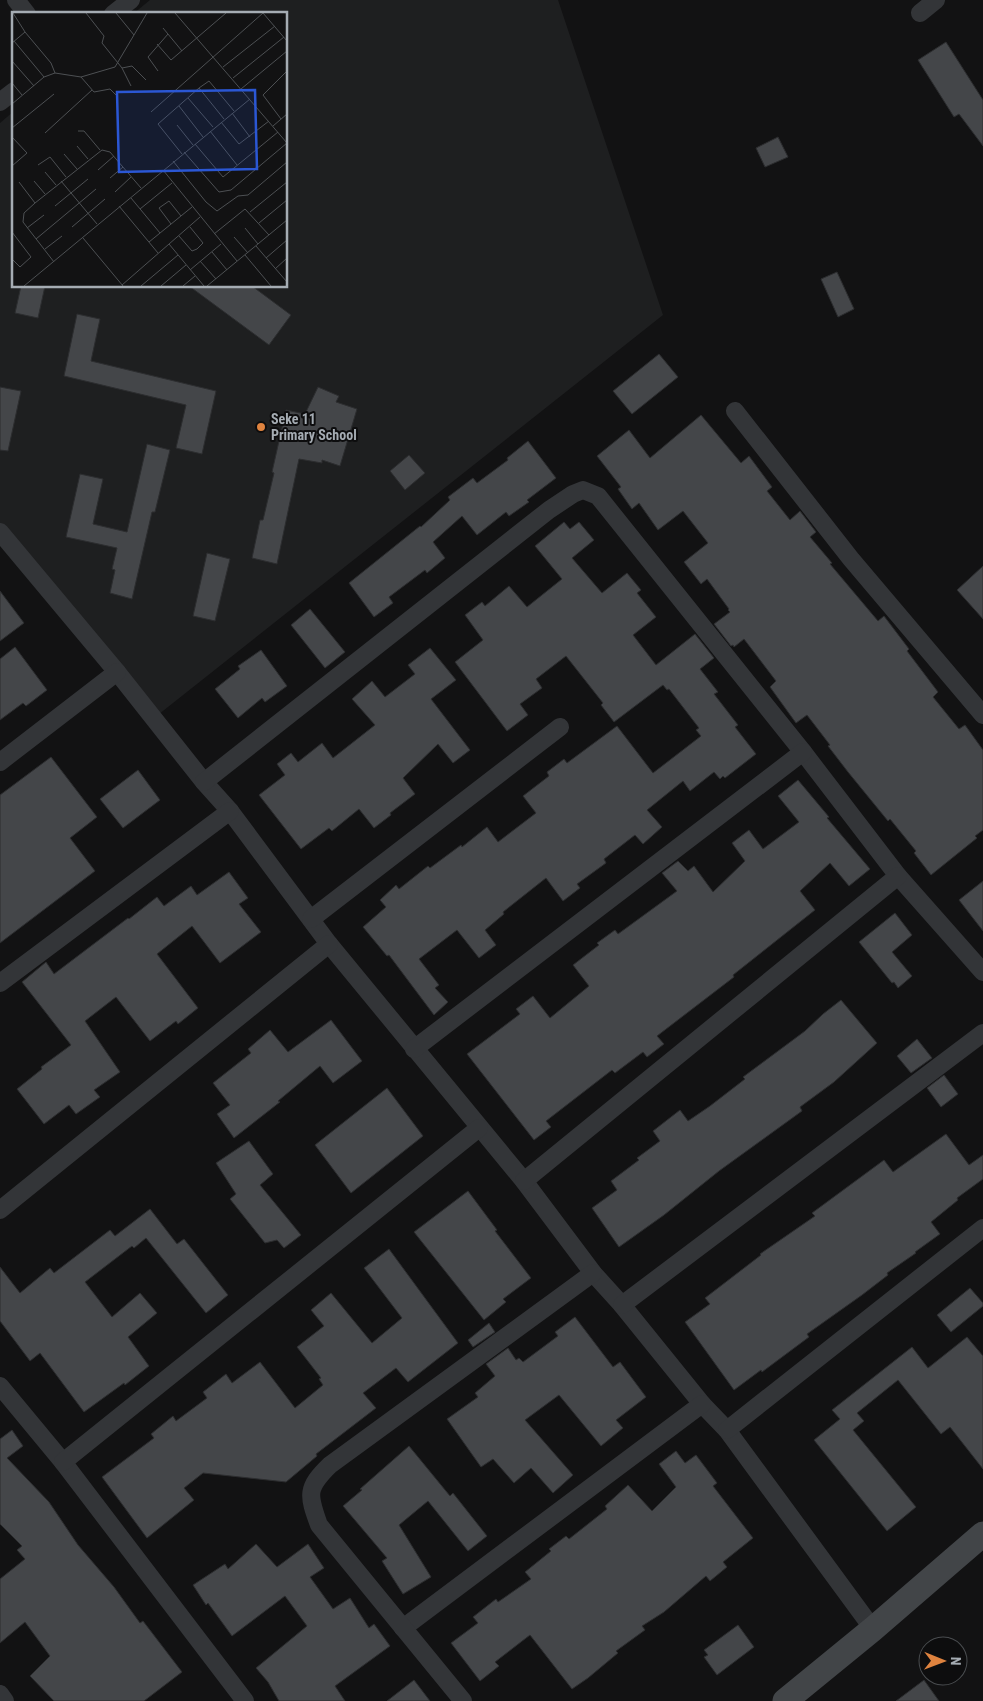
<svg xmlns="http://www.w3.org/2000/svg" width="983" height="1701" font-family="'Roboto Condensed',sans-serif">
	<rect width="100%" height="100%" fill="#121213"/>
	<path fill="#1e1f20" d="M150 0H558L663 315 149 722 0 539V123L14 111V286H286V14H133Z"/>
	<g fill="#444649" stroke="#2c2d2f">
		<path d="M946 42 983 100V146L959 114 954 117 918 60Z"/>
		<path d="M778 137 788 157 765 167 756 148Z"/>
		<path d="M837 272 854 309 838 317 821 279Z"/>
		<path d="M21 286H45L38 318 15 313Z"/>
		<path d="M189 286H252L291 315 269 345Z"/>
		<path d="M77 314 100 319 91 361 216 391 202 454 176 448 186 405 64 376Z"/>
		<path d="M659 354 678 377 632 414 613 391Z"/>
		<path d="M0 387 21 391 8 451 0 450Z"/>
		<path d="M318 387 339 396 336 402 357 409 340 466 322 460V463L299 459 277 564 252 558 260 520H263L274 473 272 472 286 410 305 414Z"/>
		<path d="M701 415 741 463 749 456 772 487 767 491 790 520 800 511 816 532 810 537 832 563 830 564 878 621 884 616 909 649 907 651 938 692 933 697 959 729 965 725 983 750V830L975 836 977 838 931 875 914 853 916 851 890 819 888 821 848 772 828 746 830 745 807 715 796 723 770 687 776 681 744 639 734 647 733 645 731 646 714 624 730 612 728 610 729 609 707 579 701 584 684 562 708 543 683 511 658 530 639 503 632 509 618 489 621 487 597 456 629 430 650 458Z"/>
		<path d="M528 441 556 478 527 500 529 502 509 516 506 512 477 535 462 516 433 542 445 558 427 573 425 570 389 597 393 603 374 617 349 583 420 526 421 527 450 500 448 497 473 478 477 483 508 460 507 458Z"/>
		<path d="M147 444 170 450 155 512H152L132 599 110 593 115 570 112 569 117 548 66 537 80 474 103 479 93 524 127 532Z"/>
		<path d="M409 455 425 473 405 490 390 471Z"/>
		<path d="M564 522 570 529 579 522 594 540 572 558 602 593 627 573 641 590 637 593 656 617 633 635 656 665 695 634 714 658 700 669 718 692 714 694 738 725 735 727 756 754 725 778 723 776 720 779 714 772 690 791 683 781 647 810 662 827 643 844 635 835 604 859 606 863 577 884 580 888 563 901 546 878 503 912 504 914 485 930 496 945 479 958 457 930 419 959 439 985 435 988 448 1002 434 1015 389 955 387 956 363 927 386 907 380 900 396 885 399 889 428 866 430 868 461 845 462 847 487 827 498 842 536 813 523 796 549 776 547 772 564 759 567 763 617 726 653 773 701 736 696 730 699 728 669 689 667 690 663 685 614 722 601 705 603 703 566 656 536 679 542 688 520 704 528 715 507 731 455 662 483 640 465 615 482 602 485 606 509 586 527 607 562 579 535 546Z"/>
		<path d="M207 553 230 559 215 621 193 616Z"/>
		<path d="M983 566V619L957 590Z"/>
		<path d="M0 591 24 623 0 641Z"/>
		<path d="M310 609 345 652 325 668 291 625Z"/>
		<path d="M15 647 47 690 26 706 23 703 0 720V659Z"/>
		<path d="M430 648 456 680 431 699 470 750 453 763 438 744 403 778 415 794 390 813 391 815 374 828 359 809 332 831 329 828 301 849 259 795 285 775 277 764 291 753 298 762 322 743 333 758 375 725 352 699 372 681 385 697 415 674 408 665Z"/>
		<path d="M261 650 287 686 265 702 262 698 238 718 215 689 240 669 238 666Z"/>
		<path d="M51 757 97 817 70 838 95 871 0 943V795Z"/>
		<path d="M138 770 160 800 123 828 100 799Z"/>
		<path d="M798 780 829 817 827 818 870 869 849 886 830 863 800 891 815 910 733 975 734 977 657 1036 664 1044 647 1057 643 1052 615 1073 612 1070 546 1121 551 1127 534 1140 467 1054 520 1014 516 1009 533 996 550 1018 589 986 573 965 599 945 597 943 615 930 618 934 677 891 662 873 678 861 688 871 694 866 713 892 745 861 732 843 749 830 763 849 799 822 778 796Z"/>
		<path d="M229 872 248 898 239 904 261 932 220 963 192 926 157 954 198 1008 178 1024 176 1021 150 1041 116 997 85 1021 120 1072 94 1090 100 1097 76 1114 69 1105 44 1124 17 1089 42 1069 41 1067 71 1045 22 982 46 962 54 974 128 918 129 919 157 897 164 906 191 886 197 895Z"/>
		<path d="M983 881V931L959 900Z"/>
		<path d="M895 913 912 935 892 952 912 976 898 988 894 982 892 983 859 942Z"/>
		<path d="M841 1000 877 1043 834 1082 800 1107 802 1111 719 1171 664 1215 619 1247 592 1208 617 1190 611 1181 639 1160 637 1158 660 1141 653 1131 680 1110 688 1121 710 1106 745 1079 743 1077 805 1031 823 1014Z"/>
		<path d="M331 1020 362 1061 333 1083 320 1066 278 1101 280 1102 234 1138 217 1114 230 1105 213 1083 251 1053 248 1049 270 1030 288 1052Z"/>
		<path d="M917 1039 932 1058 911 1073 897 1056Z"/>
		<path d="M944 1075 958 1094 941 1107 927 1088Z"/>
		<path d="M387 1088 423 1136 351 1193 315 1145Z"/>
		<path d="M946 1134 969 1165 983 1155V1179L957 1198 958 1200 931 1222 940 1234 915 1252 916 1253 887 1273 888 1275 862 1295 807 1334 809 1337 762 1372 761 1370 734 1390 685 1322 710 1304 705 1298 761 1255 760 1254 815 1216 812 1213 884 1160 893 1172Z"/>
		<path d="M249 1141 273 1174 260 1185 301 1235 284 1248 277 1240 265 1243 230 1199 236 1194 216 1163Z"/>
		<path d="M468 1191 497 1230 495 1231 531 1278 503 1299 506 1302 484 1320 414 1232Z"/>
		<path d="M150 1209 177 1244 184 1239 228 1295 206 1313 146 1238 134 1248 132 1246 85 1282 112 1317 140 1293 157 1313 128 1337 149 1366 125 1385 124 1383 84 1412 40 1353 30 1361 0 1321V1267L20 1293 50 1268 54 1273 110 1230 115 1236Z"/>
		<path d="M389 1249 458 1343 408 1382 396 1368 363 1393 376 1408 316 1454 317 1456 286 1482 203 1473 184 1488 194 1500 147 1538 102 1477 154 1438 151 1434 173 1416 176 1421 207 1398 203 1392 226 1374 232 1383 260 1362 295 1408 323 1385 319 1379 321 1378 297 1347 324 1326 311 1310 331 1293 372 1343 402 1318 364 1268Z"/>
		<path d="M970 1288 983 1303V1306L951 1332 937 1315Z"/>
		<path d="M575 1317 613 1367 620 1362 646 1397 616 1420 623 1428 601 1446 559 1395 525 1420 573 1475 553 1493 531 1468 514 1483 493 1459 481 1467 447 1419 478 1397 475 1393 495 1376 486 1364 508 1348 516 1360 519 1358 523 1362 558 1336 555 1332Z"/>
		<path d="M489 1323 495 1332 473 1347 468 1340Z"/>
		<path d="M967 1337 983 1356V1469L950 1427 941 1434 898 1380 857 1413 864 1421 853 1430 916 1507 887 1531 814 1440 840 1419 832 1410 912 1347 928 1368Z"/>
		<path d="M12 1430 23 1446 7 1458 49 1502 78 1545 114 1587 140 1623 143 1621 182 1672 144 1701H54L30 1676 50 1656 25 1622 0 1643V1579L25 1559 17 1550 22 1546 0 1524V1439Z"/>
		<path d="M409 1446 450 1496 453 1493 487 1536 468 1551 428 1501 399 1525 431 1577 403 1594 382 1561 387 1558 343 1506 362 1490 360 1489Z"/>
		<path d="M676 1451 685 1463 696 1455 717 1483 713 1486 753 1538 723 1562 727 1567 710 1581 706 1576 664 1612 642 1626 645 1630 616 1651 618 1653 588 1678 572 1689 530 1635 495 1662 499 1666 480 1681 451 1643 478 1623 473 1617 496 1599 498 1602 531 1579 525 1572 551 1551 549 1549 566 1536 569 1539 607 1509 605 1506 628 1485 652 1511 676 1487 659 1464Z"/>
		<path d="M256 1544 277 1567 308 1544 324 1568 310 1577 333 1609 350 1598 369 1628 374 1624 390 1646 335 1686 345 1701H279L268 1682 256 1668 307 1626 285 1596 232 1636 208 1603 206 1605 193 1585 225 1564 228 1569Z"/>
		<path d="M738 1625 754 1647 717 1675 704 1657 708 1655 704 1650Z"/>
		<path d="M414 1680 430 1701H387Z"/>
		<path d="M924 1680 939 1701H896Z"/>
	</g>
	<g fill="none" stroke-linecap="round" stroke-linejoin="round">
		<g stroke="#333538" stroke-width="18">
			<path d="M16 0 27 14"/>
			<path d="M920 13 936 0"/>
			<path d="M113 14 131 0"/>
			<path d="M0 102 14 91"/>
			<path d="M735 411 851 559 983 715"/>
			<path d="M0 532 117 672 204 782 230 811 329 944 524 1181 593 1273 622 1305 702 1404 727 1430 873 1629"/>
			<path d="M0 762 117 672"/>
			<path d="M204 782 549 510 573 494 583 490 598 496 803 752 898 876 983 972"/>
			<path d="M311 919 560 727"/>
			<path d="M0 983 230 811"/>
			<path d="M414 1049 803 752"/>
			<path d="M524 1181 898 876"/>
			<path d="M0 1210 329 944"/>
			<path d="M622 1305 983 1033"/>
			<path d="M0 1386 63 1462 245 1701"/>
			<path d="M727 1430 983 1228"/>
			<path d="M63 1462 479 1128"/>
			<path d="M403 1628 702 1404"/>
			<path d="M0 1694 5 1701"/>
			<path d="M463 1701 319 1525C308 1495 306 1488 330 1465L593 1273"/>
		</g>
		<path stroke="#424548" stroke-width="25" d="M785 1701 873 1629 983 1534"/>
	</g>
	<circle fill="#df833f" stroke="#0d0d0e" stroke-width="2" cx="261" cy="427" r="5"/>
	<g text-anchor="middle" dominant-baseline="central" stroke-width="4" stroke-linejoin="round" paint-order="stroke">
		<g font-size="14" font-weight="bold" fill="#a5acb3" stroke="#0d0d0e" text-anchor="start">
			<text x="271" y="419">Seke 11<tspan x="271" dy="16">Primary School</tspan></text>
		</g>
	</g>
	<g transform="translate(12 12)">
		<rect width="275" height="275" fill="#121213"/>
		<path fill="none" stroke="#4d5053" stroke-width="1" d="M74 1 92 24 90 31 110 56 119 74M104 1 122 23M163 1 275 131M251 1 275 29M151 16 170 39M13 20 39 51 43 61M2 29 32 65M0 31 13 20 1 1M145 32 159 48 214 1M0 49 22 74M211 55 263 14M110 56 120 54 134 68M146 59 136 45 156 22M69 65 82 80 98 77 106 85M221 66 272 25M0 71 10 83M187 76 212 107M229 77 275 39M176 86 201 115M0 92 32 65 43 61 69 65 103 55 135 1M167 94 191 125M139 100 251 1M220 101 238 125M269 107 251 83 275 59M209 110 227 132 257 109M165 113 181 133M261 114 275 102M0 116 42 82M66 119H72L88 138M198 119 225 153M33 121 80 78M0 125 15 141 0 154M183 132 211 165 266 120M65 134 76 147M172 140 207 180 219 178 275 131M52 142 65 157M170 142 146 112 187 76 197 69 222 99M161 149 194 190 205 199 226 184 236 183 275 150M26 153 38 145 54 165M86 158 102 144M151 158 225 249M33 160 44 173M98 166 111 155M22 169 33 182M49 169 85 212M7 170 23 191M103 180 119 165M119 186 148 221M43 194 76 167M107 194 146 241M128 197 160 171M238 200 275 170M247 211 275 188M159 212 147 196 157 189 169 204M60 215 93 187M15 216 32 203M233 216 246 232M0 220 19 245 8 255 0 247M202 222 233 197 257 223M167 224 180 239 185 237 191 231 178 215M222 225 236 241M71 226 111 274M24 227 84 177M137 230 180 195M157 232 192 274M244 234 275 270M33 237 50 224M200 240 215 258M233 243 259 274M254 246 275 228M188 249 204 267M42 250 11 210 12 201 23 191 90 138 98 140 129 176M263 257 275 246M178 258 209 232M110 273 188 205M12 274 238 87M129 274 166 243M149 274 174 253M171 274 183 264M195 274 275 208"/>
		<path fill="#2b57d4" fill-opacity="0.15" stroke="#2b57d4" stroke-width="2.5" d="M243 78 245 157 107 160 105 80Z"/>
		<rect width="275" height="275" fill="none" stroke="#a5acb3" stroke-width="2.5"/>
	</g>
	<g transform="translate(943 1661) rotate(91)"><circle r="24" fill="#0d0d0e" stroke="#4a4d50"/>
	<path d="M0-4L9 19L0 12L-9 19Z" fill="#df833f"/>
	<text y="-8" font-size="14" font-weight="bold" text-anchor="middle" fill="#a5acb3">N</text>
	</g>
</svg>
